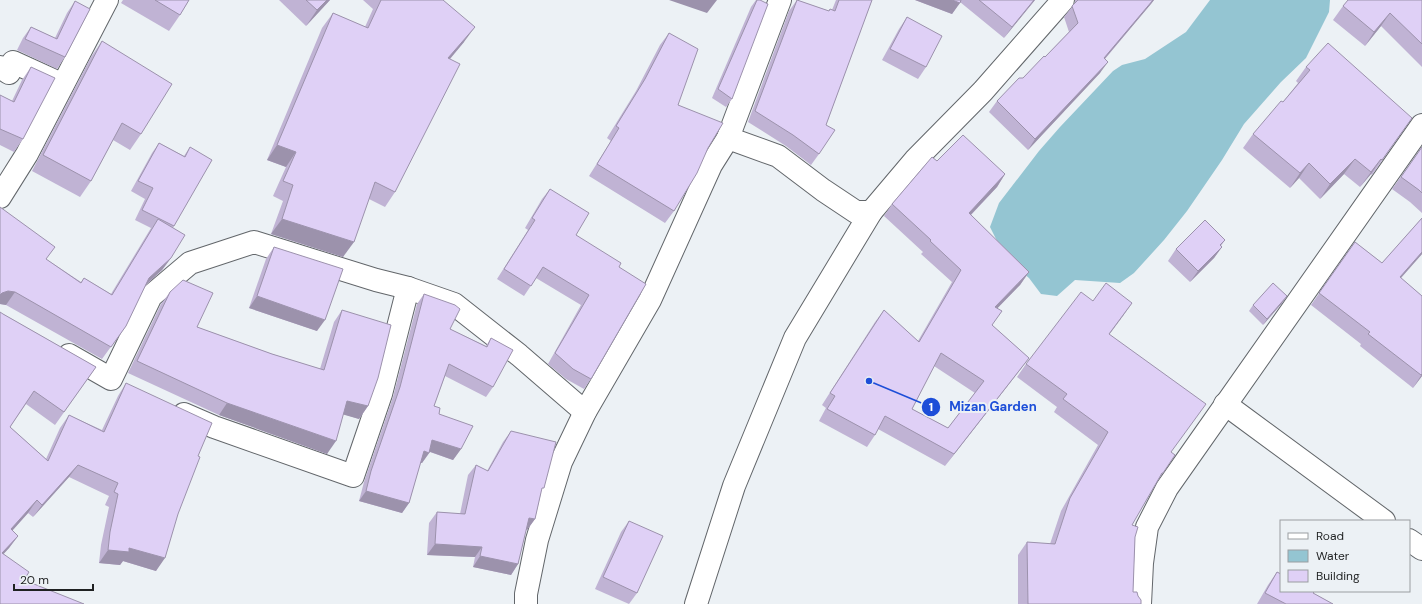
<svg xmlns="http://www.w3.org/2000/svg" width="1422" height="604" font-family="'DM Sans',sans-serif">
	<rect width="100%" height="100%" fill="#ecf1f5"/>
	<path fill="#94c5d2" d="M1210 0H1330L1329 12 1306 58 1281 82 1244 124 1222 160 1187 211 1164 240 1134 273 1120 283 1075 280 1057 296 1041 294 1029 278 1011 263 999 245 990 227 999 203 1039 151 1060 127 1113 71 1122 65 1145 59 1186 32Z"/>
	<g fill="none" stroke-linecap="round" stroke-linejoin="round">
		<defs>
			<g id="minor">
				<path d="M0 67 9 73 13 62 57 82"/>
				<path d="M728 138 778 156 823 190 856 212H871"/>
				<path d="M0 197 27 154 107 0"/>
				<path d="M69 355 111 379 151 296 190 263 254 242 376 280 408 288 454 304 519 355 585 412"/>
				<path d="M1225 404 1384 521"/>
				<path d="M184 414 214 427 353 476 381 394 408 288"/>
				<path d="M1409 540 1422 549"/>
				<path d="M526 604V594L537 540 561 462 585 412 650 300 711 165 728 138 780 0"/>
				<path d="M696 604 734 486 795 338 871 212 915 160 983 91 1063 0"/>
				<path d="M1140 604 1142 563 1147 527 1167 488 1422 125"/>
			</g>
		</defs>
		<use href="#minor" stroke="#62666a" stroke-width="24"/>
		<use href="#minor" stroke="#fff" stroke-width="22"/>
	</g>
	<g fill="#c0b3d4" fill-rule="evenodd">
		<path d="M123 0H189L180 15 169 31 121 3Z"/>
		<path d="M279 0H330L306 26Z"/>
		<path d="M363 0H443L464 42 450 59 395 192 385 207 369 199 343 257 271 234 283 201 273 196 286 167 267 160 322 28 333 13 365 27 373 9Z"/>
		<path d="M756 0H760L732 99 726 107 712 98 751 7Z"/>
		<path d="M797 0 829 11 830 9 832 10 836 0H872L826 125 819 154 811 165 786 146 748 122 789 11Z"/>
		<path d="M915 0H1035L1004 38 960 2 952 14Z"/>
		<path d="M1075 0H1154L1105 59 1100 73 1028 150 989 112 997 101 1023 78 1045 57 1069 32 1064 17 1075 3Z"/>
		<path d="M1422 0V67L1381 26 1365 46 1333 20 1343 6Z"/>
		<path d="M75 1 65 57 57 69 17 50 23 38 31 27 55 38 67 13Z"/>
		<path d="M907 17 926 67 918 79 882 60 899 29Z"/>
		<path d="M669 33 678 105 708 148 674 211 665 223 589 176 611 141 607 138 636 91 660 45Z"/>
		<path d="M102 41 141 134 130 150 113 140 91 181 80 197 32 171 91 57Z"/>
		<path d="M31 67 23 139 14 152 0 145V95L12 101 22 80Z"/>
		<path d="M1306 67 1412 118 1372 175 1371 174 1360 187 1344 174 1320 199 1299 178 1290 188 1243 148 1253 134 1283 102 1298 83 1296 81Z"/>
		<path d="M159 143 184 156 190 147 174 226 173 228 171 258 162 270 145 286 126 326 102 359 6 305 0 304V207L46 259 81 282 84 278 111 294 151 228 135 220 145 199 131 191 152 153Z"/>
		<path d="M1422 147V213L1410 202 1392 189Z"/>
		<path d="M937 161 1005 174 997 187 971 215 1029 272 1020 285 997 308 992 325 1029 358 1020 370 945 466 878 429 875 435 867 447 819 421 826 408 822 405 875 322 884 310 918 341 952 282 921 254 923 252 884 216 892 204ZM934 366 975 393 948 428 912 409Z"/>
		<path d="M550 189 576 235 619 267 591 379 584 389 566 379 548 364 581 305 536 278 524 296 497 279 528 230 525 228 542 199Z"/>
		<path d="M1422 218V254L1401 278 1422 296V376L1413 388 1360 346 1361 344 1311 305 1355 242 1382 263Z"/>
		<path d="M1225 240 1221 246 1222 247 1214 258 1190 282 1168 261 1176 249Z"/>
		<path d="M274 247 317 331 249 308 266 259Z"/>
		<path d="M170 292 197 327 272 354 320 369 334 322 342 310 368 406 359 419 343 414 327 454 219 415 128 373 161 304Z"/>
		<path d="M424 294 450 329 486 346 491 338 493 387 486 397 445 376 434 406 461 449 453 460 430 452 422 463H420L409 503 402 513 359 501 364 482 393 397 417 304Z"/>
		<path d="M1093 301 1132 303 1109 334 1171 453 1163 473 1154 486 1132 525 1135 537 1133 592 1138 596 1141 604H1018V555L1027 542 1050 544 1061 511 1098 445 1054 412 1057 407 1017 377 1026 364Z"/>
		<path d="M1283 302 1263 325 1249 311 1253 305Z"/>
		<path d="M3 314 96 367 55 425 26 404 10 427 46 459 60 428 69 415 102 430 118 396 126 383 198 456 156 571 123 561 120 565 99 563 101 545 109 507 105 505 109 496 69 477 33 517 28 513 12 531 18 536 9 548 3 554 24 580 0 604Z"/>
		<path d="M511 431 541 493 535 519 527 530 526 529 518 564 511 575 473 567 475 557 427 555 429 523 437 512 460 514 468 475 476 465 487 471 503 442Z"/>
		<path d="M629 521 637 593 629 604 595 589 621 532Z"/>
		<path d="M1277 572 1313 593 1333 604H1257L1268 585Z"/>
	</g>
	<g fill="#9c92ac">
		<path d="M327 0H330L306 26 317 10Z"/>
		<path d="M669 0H717L707 13Z"/>
		<path d="M915 0H952L960 3 952 14Z"/>
		<path d="M1034 0H1035L1004 38 1012 27Z"/>
		<path d="M1153 0H1154L1151 4 1096 69 1104 58Z"/>
		<path d="M1390 13 1381 26 1365 46 1374 32Z"/>
		<path d="M475 27 464 42 438 73 448 58Z"/>
		<path d="M1108 62 1100 73 1028 150 1035 139Z"/>
		<path d="M277 145 296 152 286 167 267 160Z"/>
		<path d="M1355 159 1344 174 1320 199 1330 184Z"/>
		<path d="M1381 159 1371 174 1360 187 1371 172Z"/>
		<path d="M1309 163 1299 178 1290 188 1300 173Z"/>
		<path d="M1005 174 997 187 961 225 969 213Z"/>
		<path d="M282 219 354 242 343 257 271 234Z"/>
		<path d="M1222 247 1214 258 1190 282 1198 271Z"/>
		<path d="M1422 252V254L1391 289 1400 277Z"/>
		<path d="M171 258 162 270 140 290 149 278Z"/>
		<path d="M1029 272 1020 285 987 319 995 307Z"/>
		<path d="M8 291 15 292 6 305 0 304V295L2 293Z"/>
		<path d="M257 296 325 320 317 331 249 308Z"/>
		<path d="M1287 296 1283 302 1263 325 1267 319Z"/>
		<path d="M1132 303 1123 316 1100 347 1109 334Z"/>
		<path d="M1029 358 1020 370 945 466 954 454Z"/>
		<path d="M1422 374V376L1413 388Z"/>
		<path d="M347 401 368 406 359 419 338 413Z"/>
		<path d="M227 403 336 441 327 454 219 415Z"/>
		<path d="M432 440 461 449 453 460 425 450Z"/>
		<path d="M424 451 429 453 422 463 416 462Z"/>
		<path d="M78 465 69 477 33 517 42 505Z"/>
		<path d="M366 491 409 503 402 513 359 501Z"/>
		<path d="M37 500 28 513 2 542 11 529Z"/>
		<path d="M529 518 535 519 527 530 521 528Z"/>
		<path d="M18 536 9 548 0 558 2 553Z"/>
		<path d="M435 544 482 547 475 557 427 555Z"/>
		<path d="M129 548 165 558 156 571 123 561 120 565 99 563 108 550Z"/>
		<path d="M480 556 518 564 511 575 473 567Z"/>
	</g>
	<g fill="#dfd0f6" stroke="#9c92ac" fill-rule="evenodd">
		<path d="M155 0H189L180 15Z"/>
		<path d="M306 0H327L317 10Z"/>
		<path d="M381 0H443L475 27 448 58 460 64 395 192 375 182 354 242 282 219 293 185 283 181 296 152 277 145 333 13 368 28Z"/>
		<path d="M757 0H760L768 4 732 99 718 89Z"/>
		<path d="M797 0 829 11 830 9 835 11 839 0H872L826 125 835 130 819 154 793 135 755 111Z"/>
		<path d="M952 0H961L960 3Z"/>
		<path d="M979 0H1034L1012 27Z"/>
		<path d="M1078 0H1153L1104 58 1108 62 1035 139 997 101 1019 78H1023L1044 56 1045 57 1078 23 1072 6Z"/>
		<path d="M1348 0H1422V44L1390 13 1374 32 1343 6Z"/>
		<path d="M75 1 90 9 65 57 25 39 31 27 57 39Z"/>
		<path d="M907 17 942 36 926 67 890 49Z"/>
		<path d="M669 33 698 49 678 105 723 123 708 148 697 173 674 211 597 164 619 128 616 126 645 79Z"/>
		<path d="M102 41 172 84 141 134 122 123 91 181 43 155Z"/>
		<path d="M1328 43 1412 118 1382 160 1381 159 1371 172 1355 159 1330 184 1309 163 1300 173 1253 134 1281 101 1283 102 1310 70 1306 67Z"/>
		<path d="M31 67 55 78 23 139 0 129V95L14 102Z"/>
		<path d="M963 135 1005 174 969 213 1029 272 995 307 1002 311 992 325 1029 358 954 454 885 416 875 435 827 409 835 396 830 393 884 310 919 342 961 270 930 241 931 240 892 204 932 157 937 161ZM941 353 984 381 948 428 912 409Z"/>
		<path d="M159 143 185 157 190 147 212 160 174 226 142 210 153 188 138 181Z"/>
		<path d="M1422 147V193L1419 190 1401 177Z"/>
		<path d="M550 189 589 213 576 235 621 263 619 267 646 284 591 379 573 369 555 353 589 295 543 267 531 286 504 269 535 220 532 218Z"/>
		<path d="M0 207 55 247 46 259 81 283 84 278 112 295 158 219 185 235 171 258 149 278 126 326 111 347 15 292 8 291 2 293 0 295Z"/>
		<path d="M1422 218V252L1400 277 1422 296V374L1421 375 1368 334 1370 332 1319 293 1355 242 1382 263Z"/>
		<path d="M1205 220 1225 240 1220 245 1222 247 1198 271 1176 249Z"/>
		<path d="M274 247 343 269 325 320 257 296Z"/>
		<path d="M183 280 213 293 197 327 272 354 324 370 342 310 391 325 378 378 368 406 347 401 336 441 227 403 137 361 170 292Z"/>
		<path d="M1106 283 1132 303 1109 334 1206 404 1171 452 1175 455 1163 473H1162L1132 525 1138 527 1135 537 1133 592H1137L1138 596 1141 600V604H1028L1027 542 1055 544 1070 498 1108 432 1063 399 1067 394 1026 364 1081 292 1093 301Z"/>
		<path d="M1273 283 1287 296 1267 319 1253 305Z"/>
		<path d="M424 294 455 305 460 309 450 329 487 347 491 338 513 350 493 387 449 364 434 406 440 408 439 414 473 426 461 449 432 440 429 453 424 451 409 503 366 491 371 471 400 387Z"/>
		<path d="M0 312 3 314 96 367 64 412 34 391 10 427 48 461 69 415 104 432 126 383 212 423 198 456 200 457 178 514 165 558 129 548V552L108 550 110 532 118 494 114 492 118 483 78 465 42 505 37 500 11 529 18 536 2 553 29 572 24 580 84 604H0Z"/>
		<path d="M511 431 556 442 544 488H542L535 519 529 518 518 564 480 556 482 547 435 544 437 512 465 514 476 465 488 471Z"/>
		<path d="M629 521 663 536 637 593 603 577Z"/>
		<path d="M1277 572 1281 574V591H1311L1314 592 1313 593 1333 604H1286L1265 593Z"/>
	</g>
	<path fill="none" stroke="#1d4ed8" stroke-width="1.5" d="M869 381L931 407"/>
	<g fill="#1d4ed8" stroke="#ecf1f5" stroke-width="1.5">
		<circle cx="869" cy="381" r="4"/>
		<circle cx="931" cy="407" r="10"/>
	</g>
	<g font-size="12" text-anchor="middle" font-weight="bold" fill="#fff">
		<text x="931" y="411">1</text>
	</g>
	<g font-size="13" text-anchor="middle" font-weight="bold" fill="#1d4ed8" stroke="#ecf1f5" stroke-width="4" stroke-linejoin="round" paint-order="stroke">
		<text x="993" y="411">Mizan Garden</text>
	</g>
	<rect x="1280" y="520" width="130" height="72" fill="#ecf1f5" stroke="#9a9ea1"/>
	<rect x="1288" y="533" width="20" height="6" fill="#ffffff" stroke="#9a9ea1"/>
	<text x="1316" y="540" font-size="12" fill="#1f2122">Road</text>
	<rect x="1288" y="550" width="20" height="12" fill="#94c5d2" stroke="#9a9ea1"/>
	<text x="1316" y="560" font-size="12" fill="#1f2122">Water</text>
	<rect x="1288" y="570" width="20" height="12" fill="#dfd0f6" stroke="#9a9ea1"/>
	<text x="1316" y="580" font-size="12" fill="#1f2122">Building</text>
	<path d="M14 584v6h79v-6" fill="none" stroke="#1f2122" stroke-width="2"/>
	<text x="20" y="584" font-size="12" fill="#1f2122" stroke="#ecf1f5" stroke-width="3" paint-order="stroke">20 m</text>
</svg>
